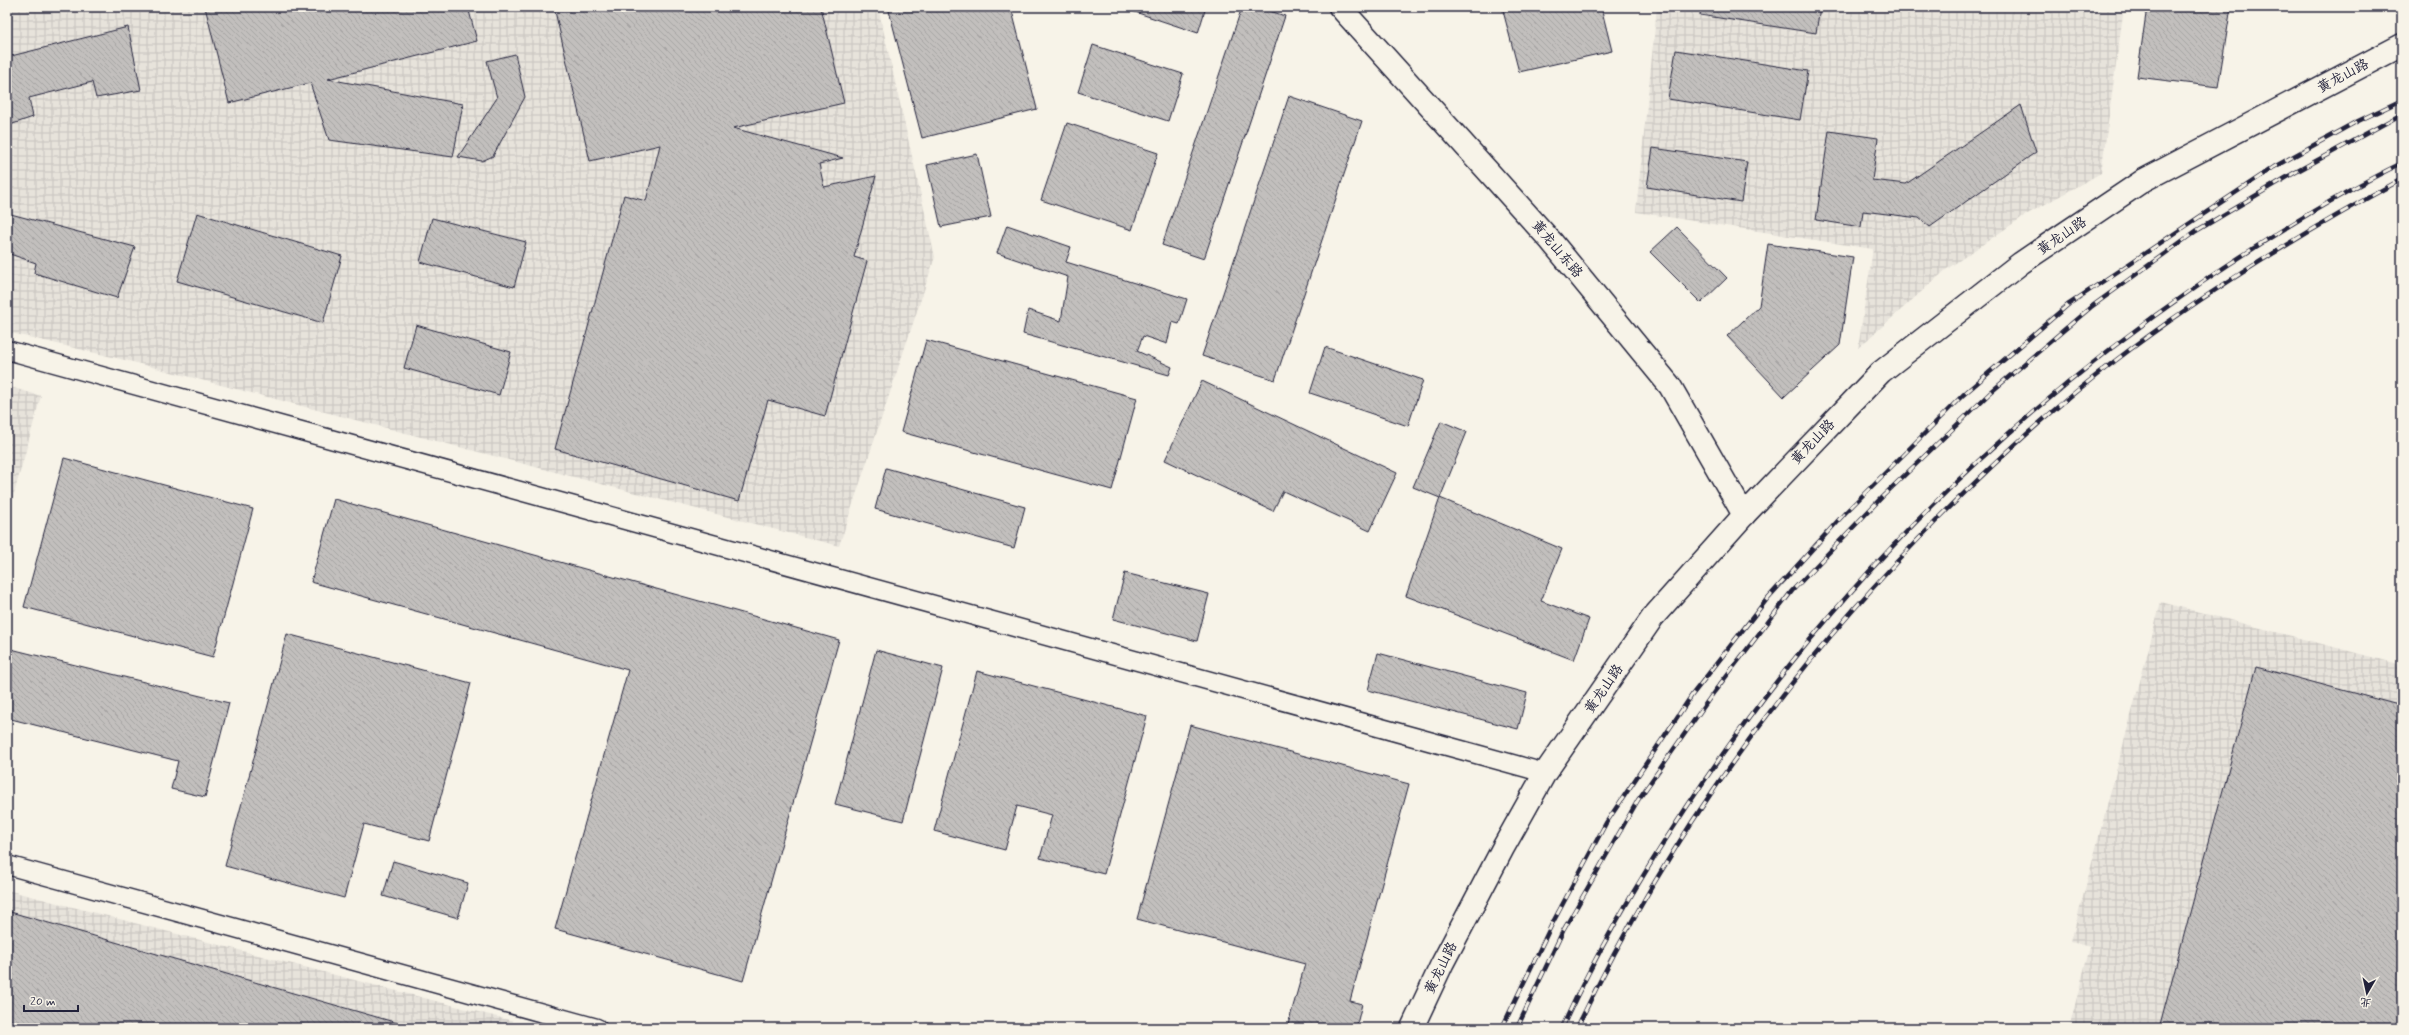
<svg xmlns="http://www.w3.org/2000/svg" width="2409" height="1035" font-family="Mynerve,'LXGW WenKai TC',sans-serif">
	<defs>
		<pattern id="industrial-grid" width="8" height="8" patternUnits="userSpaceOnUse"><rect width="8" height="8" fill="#e7e3db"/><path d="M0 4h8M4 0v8" fill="none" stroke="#c6c2bd"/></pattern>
		<pattern id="building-back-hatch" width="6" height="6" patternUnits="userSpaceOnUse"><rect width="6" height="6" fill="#c2bfbd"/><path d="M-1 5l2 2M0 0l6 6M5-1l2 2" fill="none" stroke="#a6a4a3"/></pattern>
	</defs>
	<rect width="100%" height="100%" fill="#f7f3e8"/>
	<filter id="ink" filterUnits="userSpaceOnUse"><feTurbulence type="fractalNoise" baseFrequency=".025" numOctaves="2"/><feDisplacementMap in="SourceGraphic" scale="8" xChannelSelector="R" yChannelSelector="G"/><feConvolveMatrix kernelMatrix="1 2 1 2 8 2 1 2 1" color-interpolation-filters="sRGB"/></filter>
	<g filter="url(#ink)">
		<g fill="url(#industrial-grid)">
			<path d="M7 7H878L935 257 839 546 129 361 7 332Z"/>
			<path d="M1657 7H2124L2101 173 2024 216 1947 269 1858 348 1873 249 1636 212Z"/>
			<path d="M7 386 41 396 7 519Z"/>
			<path d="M2161 602 2402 665V1028H2069L2090 947 2071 942Z"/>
			<path d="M7 890 513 1021 511 1028H7Z"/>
		</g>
		<g fill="url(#building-back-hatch)" stroke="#22223b">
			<path d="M205 7H468L477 41 328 79 463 104 453 157 329 140 310 83 229 103Z"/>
			<path d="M554 7H821L844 103 733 128 843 158 819 164 824 187 876 176 854 257 867 261 825 416 768 400 739 501 555 449 624 195 646 201 660 145 590 161Z"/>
			<path d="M888 7H1011L1037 109 922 138Z"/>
			<path d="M1129 7H1206L1198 33 1129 10Z"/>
			<path d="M1242 7H1258L1285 16 1204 259 1162 245Z"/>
			<path d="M1502 7H1601L1612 51 1519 72Z"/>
			<path d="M1701 7H1820L1816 33 1700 15Z"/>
			<path d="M2147 7H2231L2218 87 2137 77Z"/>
			<path d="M128 27 141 90 96 98 92 82 29 98 33 117 7 126V57Z"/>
			<path d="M1093 45 1183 74 1168 121 1078 92Z"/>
			<path d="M1676 50 1808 71 1800 120 1668 99Z"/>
			<path d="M515 54 525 97 493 156 482 161 458 157 497 98 487 61Z"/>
			<path d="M1289 96 1362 121 1275 380 1202 356Z"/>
			<path d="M2021 105 2036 152 1930 227 1919 218 1863 211 1861 227 1816 220 1829 131 1878 138 1872 180 1906 184Z"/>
			<path d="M1067 123 1158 153 1132 230 1041 200Z"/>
			<path d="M1653 148 1747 162 1741 202 1647 187Z"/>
			<path d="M977 154 991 217 941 227 927 165Z"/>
			<path d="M7 213 135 247 117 298 34 273 36 263 7 253Z"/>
			<path d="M197 213 342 256 323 323 177 281Z"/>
			<path d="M432 218 526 242 514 287 420 262Z"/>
			<path d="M1007 225 1071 247 1066 262 1187 299 1179 324 1172 322 1167 344 1143 336 1137 351 1172 367 1169 375 1023 334 1028 310 1061 321 1068 277 997 253Z"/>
			<path d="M1677 227 1727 278 1701 303 1650 252Z"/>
			<path d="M1768 244 1853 257 1840 345 1784 397 1727 336 1759 306Z"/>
			<path d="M416 325 511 352 499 395 404 368Z"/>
			<path d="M926 340 1137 398 1112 490 901 432Z"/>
			<path d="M1325 347 1423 380 1408 426 1310 393Z"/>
			<path d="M1202 381 1397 473 1370 531 1283 491 1273 511 1165 460Z"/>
			<path d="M1441 421 1467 432 1440 498 1413 487Z"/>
			<path d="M64 458 253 509 213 657 24 607Z"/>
			<path d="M886 468 1025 507 1014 548 875 509Z"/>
			<path d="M1440 498 1562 549 1541 601 1589 619 1574 660 1406 596Z"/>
			<path d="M334 499 839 640 743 981 555 929 628 670 311 582Z"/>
			<path d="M1125 573 1209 594 1197 641 1113 619Z"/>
			<path d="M287 634 471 683 429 841 364 824 344 898 225 866Z"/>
			<path d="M7 648 229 703 205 797 171 789 178 761 7 718Z"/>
			<path d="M876 650 943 668 903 821 835 804Z"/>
			<path d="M1378 653 1527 693 1518 729 1368 690Z"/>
			<path d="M2256 667 2402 706V1028H2159Z"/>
			<path d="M977 671 1147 716 1104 874 1040 858 1052 815 1017 806 1005 850 934 831Z"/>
			<path d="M1190 725 1409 784 1350 1001 1362 1004 1356 1028H1287L1305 964 1137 919Z"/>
			<path d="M393 861 468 883 458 918 383 896Z"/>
			<path d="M7 911 401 1024 400 1028H7Z"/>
		</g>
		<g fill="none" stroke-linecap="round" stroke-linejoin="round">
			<defs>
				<g id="minor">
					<path d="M7 350 1545 773"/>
					<path d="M7 865 597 1028"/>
				</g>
				<g id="tertiary">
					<path d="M1340 7 1551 241 1670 386 1744 515"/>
					<path d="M1412 1028 1442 964 1503 848 1545 773 1653 617 1744 515 1881 372 2021 263 2144 180 2402 45"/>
				</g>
			</defs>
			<use href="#minor" stroke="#22223b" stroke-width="21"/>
			<use href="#tertiary" stroke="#22223b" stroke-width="25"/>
			<use href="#minor" stroke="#f7f3e8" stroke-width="18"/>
			<use href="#tertiary" stroke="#f7f3e8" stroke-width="22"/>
			<defs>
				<g id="rail">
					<path d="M1502 1028 1552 924 1606 823 1692 695 1767 599 1845 513 1963 395 2069 304 2274 167 2354 123 2402 100"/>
					<path d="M1517 1028 1563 931 1638 800 1714 692 1792 591 1883 496 1991 392 2091 307 2196 231 2294 173 2402 114"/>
					<path d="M1562 1028C1596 952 1640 878 1686 808 1824 598 1994 425 2201 283 2266 239 2332 197 2402 163"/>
					<path d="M1577 1028C1667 837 1791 667 1940 517 1994 463 2050 410 2111 364 2203 293 2301 234 2402 179"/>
				</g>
			</defs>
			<use href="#rail" stroke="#22223b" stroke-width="4.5"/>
			<use href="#rail" stroke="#f7f3e8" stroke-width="3" stroke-dasharray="9" stroke-linecap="butt"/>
		</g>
	</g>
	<g text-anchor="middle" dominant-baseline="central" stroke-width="3" stroke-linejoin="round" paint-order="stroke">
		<g font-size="14" fill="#22223b" stroke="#f7f3e8">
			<text transform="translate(2343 76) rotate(-28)">黄龙山路</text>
			<text transform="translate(2062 236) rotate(-34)">黄龙山路</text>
			<text transform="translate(1557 249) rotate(50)">黄龙山东路</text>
			<text transform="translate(1813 442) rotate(-46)">黄龙山路</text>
			<text transform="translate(1604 689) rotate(-55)">黄龙山路</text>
			<text transform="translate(1441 968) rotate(-64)">黄龙山路</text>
		</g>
	</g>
	<rect width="2409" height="1035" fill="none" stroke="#f7f3e8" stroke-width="24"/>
	<rect x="12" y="12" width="2385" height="1011" fill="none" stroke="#22223b" stroke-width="1.5" filter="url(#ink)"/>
	<g transform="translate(2367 993) rotate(189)" stroke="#f7f3e8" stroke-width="3" paint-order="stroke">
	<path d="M0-3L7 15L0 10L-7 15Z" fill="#22223b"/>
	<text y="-6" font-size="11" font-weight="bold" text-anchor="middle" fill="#22223b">北</text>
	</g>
	<path d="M24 1005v6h54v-6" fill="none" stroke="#22223b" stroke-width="2"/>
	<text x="30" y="1005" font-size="12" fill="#22223b" stroke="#f7f3e8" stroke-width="3" paint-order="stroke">20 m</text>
</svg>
